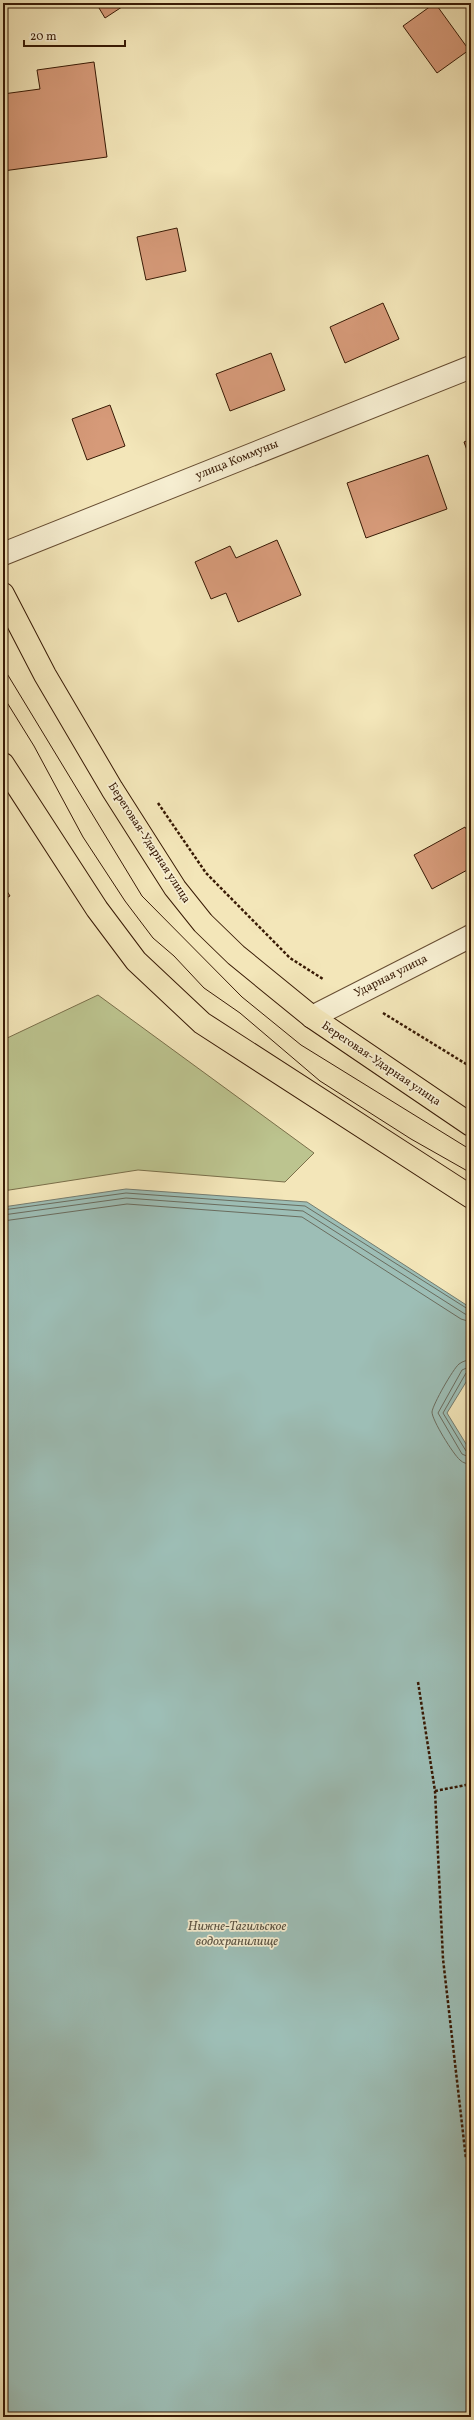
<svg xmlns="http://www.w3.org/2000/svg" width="474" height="2420" font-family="Vollkorn,serif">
	<rect width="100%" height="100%" fill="#f3e6b9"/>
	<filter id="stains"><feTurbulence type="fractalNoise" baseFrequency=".005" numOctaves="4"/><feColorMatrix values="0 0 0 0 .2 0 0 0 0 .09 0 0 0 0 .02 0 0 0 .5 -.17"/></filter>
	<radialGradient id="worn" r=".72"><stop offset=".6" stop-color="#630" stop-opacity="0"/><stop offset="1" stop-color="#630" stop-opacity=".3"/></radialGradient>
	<path fill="#bcc48f" stroke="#7a6f4a" d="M98 995 314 1153 285 1182 138 1170 3 1191V1040Z"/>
	<path fill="#9dbeb6" stroke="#757c6f" d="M126 1189 307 1202 471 1308V1374L447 1413 471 1452V2417H3V1207Z"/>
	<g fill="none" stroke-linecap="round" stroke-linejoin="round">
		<g stroke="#6a6c5e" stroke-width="1">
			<path d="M3 1210 126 1193 305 1206 471 1311"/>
			<path d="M3 1215 126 1198 303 1211 465 1314 471 1316"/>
			<path d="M3 1221 127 1204 302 1217 461 1319 471 1322"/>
			<path d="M471 1360C467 1360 463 1361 459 1364 453 1369 433 1404 432 1412 432 1420 453 1454 460 1460 463 1463 467 1464 471 1464"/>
			<path d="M471 1366 462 1370 438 1413 462 1454 471 1458"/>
			<path d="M471 1371 466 1373 443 1413 466 1451 471 1453"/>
		</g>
	</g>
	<g fill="#d69a79" stroke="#381a05">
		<path d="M96 3H128L105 18Z"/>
		<path d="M372 3H382L376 8Z"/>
		<path d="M435 3 469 50 437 73 403 26Z"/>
		<path d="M94 62 107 157 3 171V94L40 89 37 70Z"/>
		<path d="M177 228 186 271 146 280 137 237Z"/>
		<path d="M383 303 399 339 345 363 330 327Z"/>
		<path d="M271 353 285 390 230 411 216 374Z"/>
		<path d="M110 405 125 446 87 460 72 419Z"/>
		<path d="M471 439V461L464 442Z"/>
		<path d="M428 455 447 509 366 538 347 483Z"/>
		<path d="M277 540 301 595 238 622 226 593 211 599 195 562 230 546 236 558Z"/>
		<path d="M465 827 471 837V868L432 889 414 855Z"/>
		<path d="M3 885 10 896 3 900Z"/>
	</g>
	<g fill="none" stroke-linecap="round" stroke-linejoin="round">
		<defs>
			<g id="minor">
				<path d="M3 554 471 367"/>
				<path d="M312 1017 471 936"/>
			</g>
			<g id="major">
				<path d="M3 594 45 675 112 789 175 888 203 923 236 955 312 1017 471 1125"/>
				<path d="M3 764 97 909 136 961 202 1023 471 1197"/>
			</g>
		</defs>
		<use href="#minor" stroke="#674d32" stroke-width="24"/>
		<use href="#major" stroke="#381a05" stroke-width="24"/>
		<g stroke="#381a05" stroke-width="2.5" stroke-dasharray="3 2" stroke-linecap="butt">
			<path d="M158 803 206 873 290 958 323 979"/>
			<path d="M383 1013 471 1067"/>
			<path d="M418 1682 435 1791 443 1959 466 2159"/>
			<path d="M435 1791 471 1784"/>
		</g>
		<use href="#minor" stroke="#f7efd2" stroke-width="22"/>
		<use href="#major" stroke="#f3e6b9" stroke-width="22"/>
		<g stroke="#381a05" stroke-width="1">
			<path d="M3 667 142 896 242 997 301 1045 471 1150"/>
			<path d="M3 696 34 746 83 837 125 901 153 938 174 956 204 988 240 1013 320 1081 411 1139 471 1173"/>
		</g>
	</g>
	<g text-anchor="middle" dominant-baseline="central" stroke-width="3.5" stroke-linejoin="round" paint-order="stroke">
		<g font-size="12" fill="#381a05" stroke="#f7efd2">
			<text transform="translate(237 460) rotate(-22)">улица Коммуны</text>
			<text transform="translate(149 843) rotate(57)">Береговая-Ударная улица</text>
			<text transform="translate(391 976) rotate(-27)">Ударная улица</text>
			<text transform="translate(381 1064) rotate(34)">Береговая-Ударная улица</text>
		</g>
		<g font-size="13" font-style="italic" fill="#5b5343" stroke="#f7efd2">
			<text x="237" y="1927">Нижне-Тагильское<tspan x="237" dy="15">водохранилище</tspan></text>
		</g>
	</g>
	<rect width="474" height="2420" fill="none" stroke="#f3e6b9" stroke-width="16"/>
	<rect x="4" y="4" width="466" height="2412" fill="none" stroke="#381a05" stroke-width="2"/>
	<rect x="8" y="8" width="458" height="2404" fill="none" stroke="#381a05"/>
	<path d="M24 40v6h101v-6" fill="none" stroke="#381a05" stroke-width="2"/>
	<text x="30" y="40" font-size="12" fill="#381a05" stroke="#f7efd2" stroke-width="3" paint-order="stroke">20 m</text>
	<rect width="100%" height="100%" filter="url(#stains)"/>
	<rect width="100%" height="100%" fill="url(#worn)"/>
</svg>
